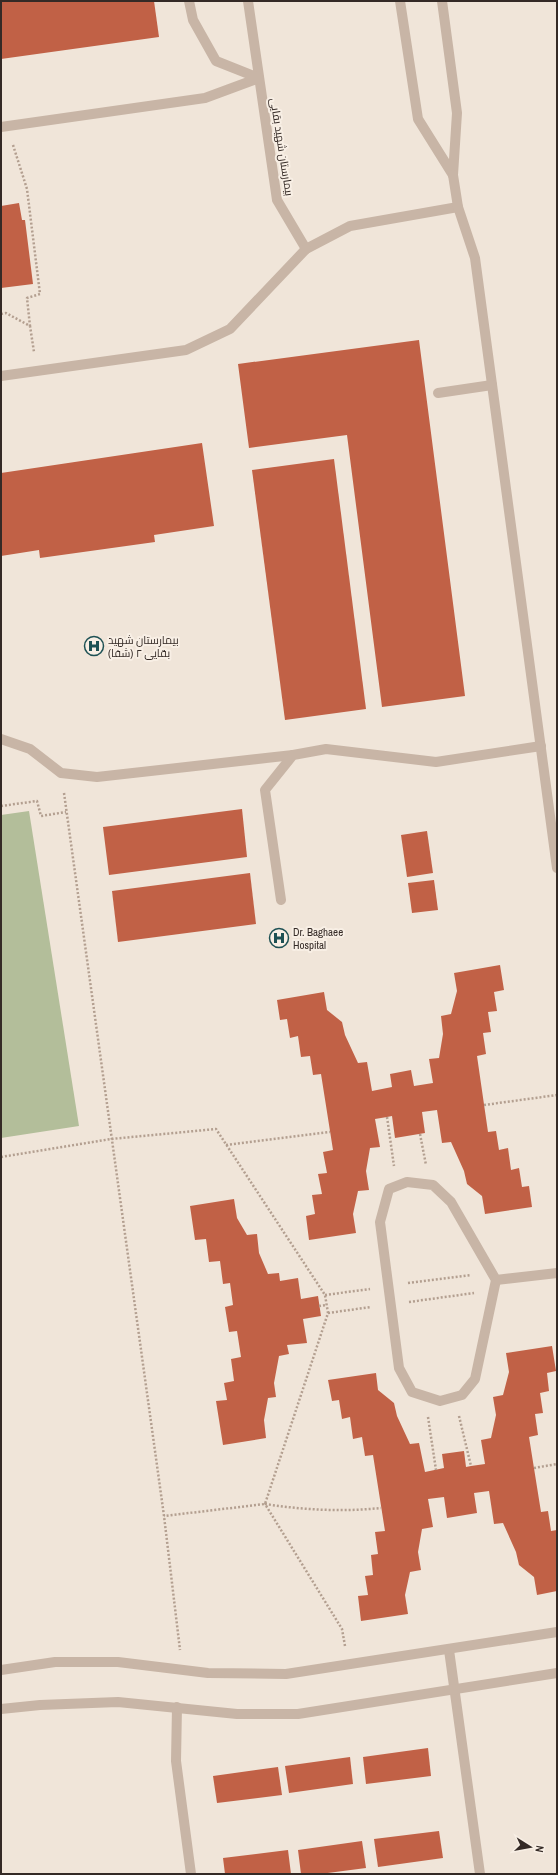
<svg xmlns="http://www.w3.org/2000/svg" width="558" height="1875" font-family="'Archivo Narrow',Cairo,sans-serif">
	<rect width="100%" height="100%" fill="#f0e5d9"/>
	<path fill="#b3be9a" d="M29 811 79 1126 1 1138V815Z"/>
	<g fill="#c16146">
		<path d="M1 1H154L159 37 1 59Z"/>
		<path d="M19 203 22 220H25L33 284 1 288V206Z"/>
		<path d="M419 340 465 696 382 707 347 435 249 448 238 364Z"/>
		<path d="M202 443 214 526 154 535 155 542 40 558 39 550 1 556V473Z"/>
		<path d="M334 459 366 709 285 720 252 470Z"/>
		<path d="M242 809 247 857 109 875 103 827Z"/>
		<path d="M427 831 433 873 407 877 401 835Z"/>
		<path d="M250 873 256 924 118 942 112 891Z"/>
		<path d="M434 880 438 910 412 913 408 883Z"/>
		<path d="M500 965 504 990 494 992 497 1011 488 1012 491 1032 483 1033 486 1054 477 1056 488 1132 496 1131 499 1150 508 1148 511 1170 519 1168 522 1187 529 1186 532 1207 485 1214 482 1196 467 1184 464 1171 451 1142 442 1143 437 1110 422 1112 425 1133 395 1138 392 1116 387 1117 375 1119 380 1147 370 1148 366 1171 369 1190 358 1191 353 1214 356 1233 309 1240 306 1216 315 1214 312 1195 322 1194 318 1174 327 1173 323 1152 333 1150 321 1074 313 1075 310 1056 301 1057 298 1036 290 1038 287 1019 280 1020 277 1000 324 992 327 1010 342 1022 345 1035 358 1063 367 1062 372 1091 392 1087 390 1074 411 1070 414 1086 433 1083 429 1059 439 1058 443 1034 441 1016 451 1014 457 991 454 973Z"/>
		<path d="M234 1199 237 1218 247 1235 257 1234 259 1253 268 1274 279 1273 280 1281 298 1278 301 1299 318 1296 321 1316 303 1319 307 1343 287 1345 289 1354 279 1356 274 1383 276 1397 268 1398 264 1420 266 1438 223 1445 216 1401 227 1400 224 1383 234 1381 231 1359 241 1357 237 1331 229 1332 225 1307 233 1305 230 1283 223 1284 220 1261 209 1262 206 1239 195 1240 190 1206Z"/>
		<path d="M552 1346 556 1371 547 1373 549 1391 540 1393 543 1413 535 1414 538 1435 529 1437 541 1512 548 1511 551 1531 557 1530V1591L537 1595 534 1577 519 1565 516 1552 503 1523 494 1524 489 1491 474 1493 477 1513 447 1518 444 1497 428 1499 433 1527 422 1529 418 1552 421 1570 410 1572 405 1595 408 1614 361 1621 358 1596 368 1595 365 1576 373 1575 371 1555 378 1554 375 1532 385 1531 373 1455 365 1456 362 1437 353 1439 350 1417 342 1419 339 1400 332 1401 328 1380 376 1373 378 1390 394 1403 397 1416 410 1444 419 1443 425 1472 444 1468 442 1454 464 1451 466 1467 471 1466 485 1464 481 1440 491 1438 496 1415 493 1397 503 1395 509 1372 506 1353Z"/>
		<path d="M428 1748 431 1776 366 1784 363 1757Z"/>
		<path d="M350 1757 353 1784 289 1793 285 1766Z"/>
		<path d="M278 1767 282 1795 217 1803 213 1776Z"/>
		<path d="M439 1831 443 1858 378 1867 374 1839Z"/>
		<path d="M362 1841 366 1868 320 1874H301L298 1850Z"/>
		<path d="M288 1850 291 1874H225L223 1858Z"/>
	</g>
	<g fill="none" stroke-linecap="round" stroke-linejoin="round">
		<g stroke="#b39f90" stroke-width="2.5" stroke-dasharray="2 2" stroke-linecap="butt">
			<path d="M13 145 27 189 40 294 27 298 30 326"/>
			<path d="M1 314 6 313 30 326 34 352"/>
			<path d="M64 793 164 1516 180 1650"/>
			<path d="M1 806 37 801 41 816 66 812"/>
			<path d="M484 1105 557 1095"/>
			<path d="M387 1117 394 1166"/>
			<path d="M420 1134 426 1165"/>
			<path d="M226 1145 330 1132"/>
			<path d="M1 1157 111 1139 216 1129 325 1295 328 1313 265 1504 164 1516"/>
			<path d="M408 1283 471 1275"/>
			<path d="M325 1295 370 1289"/>
			<path d="M409 1302 474 1293"/>
			<path d="M319 1306 326 1305"/>
			<path d="M328 1313 371 1307"/>
			<path d="M459 1416 471 1466"/>
			<path d="M428 1417 436 1470"/>
			<path d="M534 1468 557 1464"/>
			<path d="M345 1646 342 1629 265 1504C304 1510 343 1512 381 1508"/>
		</g>
		<g stroke="#c8b5a6" stroke-width="10">
			<path d="M248 1 277 200 306 249 350 226 458 207"/>
			<path d="M400 1 418 119 453 175 457 113 442 1"/>
			<path d="M1 127 205 98 259 78 216 61 193 20 189 1"/>
			<path d="M453 175 458 207 475 258 557 868"/>
			<path d="M1 376 186 350 230 329 306 249"/>
			<path d="M438 393 492 385"/>
			<path d="M1 739 30 749 61 773 97 777 293 755"/>
			<path d="M281 900 265 790 293 755 326 749 436 762 541 746"/>
			<path d="M407 1182 433 1185 451 1202 496 1280 475 1379 462 1395 440 1401 412 1392 399 1368 380 1222 389 1189Z"/>
			<path d="M496 1280 557 1273"/>
			<path d="M449 1650 480 1874"/>
			<path d="M1 1670 55 1662H118L208 1673 286 1674 557 1632"/>
			<path d="M177 1707 176 1761 191 1874"/>
			<path d="M1 1709 40 1705 118 1702 237 1714H298L557 1673"/>
		</g>
	</g>
	<defs>
		<symbol id="hospital-ring" viewBox="-11 -11 22 22"><circle r="9.5" fill="#f8efe5" stroke="#1e5154" stroke-width="1.5"/><path d="M-5-5h3v3.5h4V-5h3V5h-3V1.5h-4V5h-3Z" fill="#1e5154"/></symbol>
	</defs>
	<g fill-rule="evenodd">
		<use href="#hospital-ring" x="83" y="635" width="22" height="22"/>
		<use href="#hospital-ring" x="268" y="927" width="22" height="22"/>
	</g>
	<g text-anchor="middle" dominant-baseline="central" stroke-width="4" stroke-linejoin="round" paint-order="stroke">
		<g font-size="11" fill="#342a26" stroke="#f8efe5">
			<text transform="translate(282 147) rotate(81)">بیمارستان شهید بقایی</text>
		</g>
		<g font-size="11" fill="#342a26" stroke="#f8efe5" text-anchor="start">
			<text x="108" y="640">بیمارستان شهید<tspan x="108" dy="13">بقایی ۲ (شفا)</tspan></text>
			<text x="293" y="932">Dr. Baghaee<tspan x="293" dy="13">Hospital</tspan></text>
		</g>
	</g>
	<rect width="558" height="1875" fill="none" stroke="#342a26" stroke-width="4"/>
	<g transform="translate(530 1847) rotate(101)" stroke="#f8efe5" stroke-width="3" paint-order="stroke">
	<path d="M0-3L7 15L0 10L-7 15Z" fill="#342a26"/>
	<text y="-6" font-size="11" font-weight="bold" text-anchor="middle" fill="#342a26">N</text>
	</g>
</svg>
